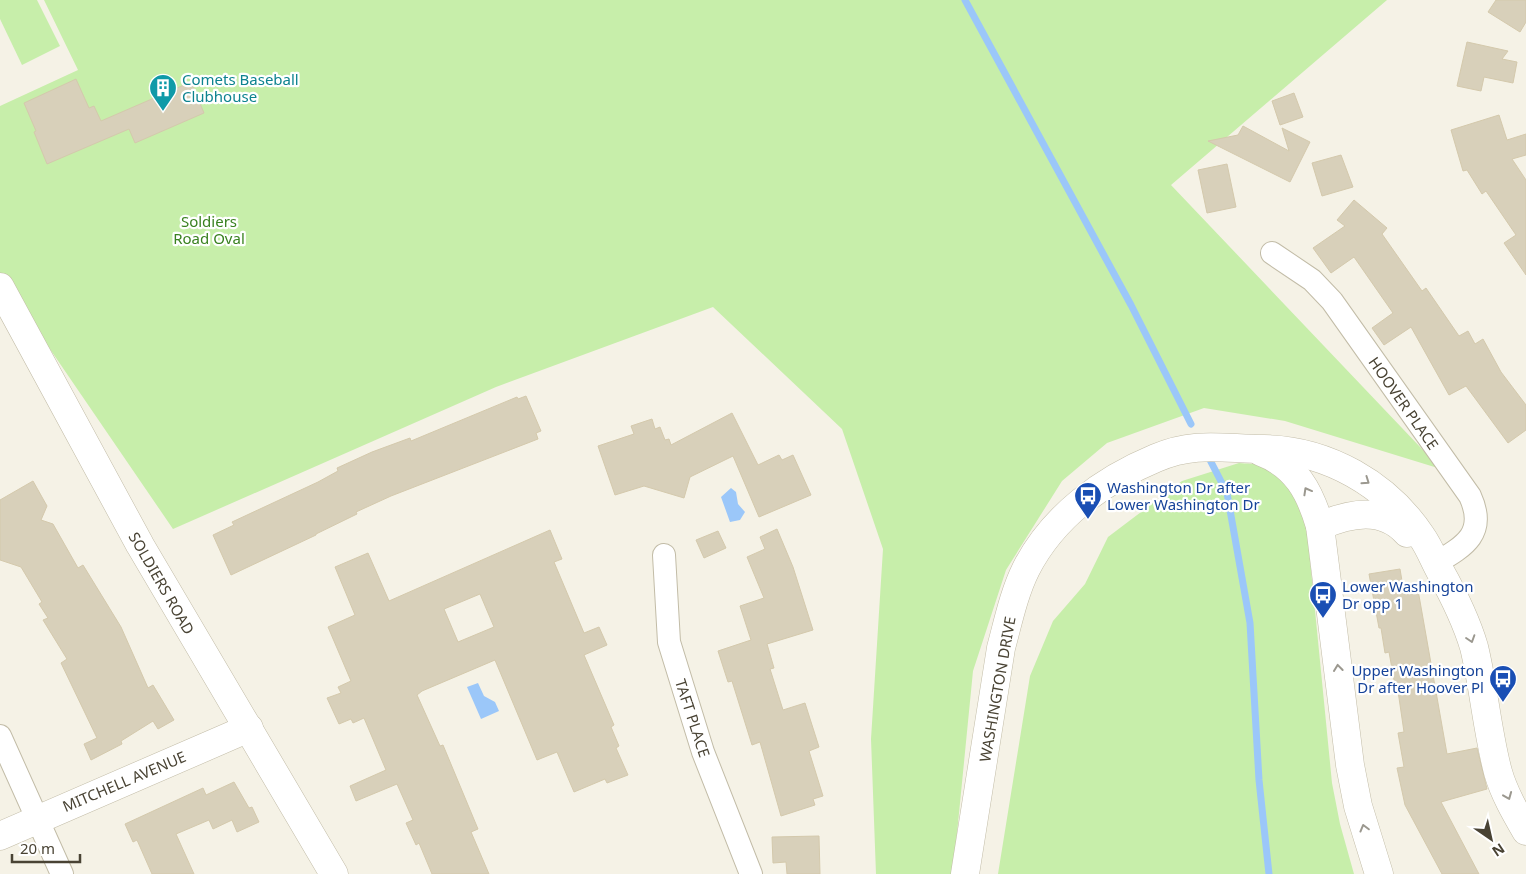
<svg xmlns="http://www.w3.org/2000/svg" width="1526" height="874" font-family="'Noto Sans',sans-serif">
	<rect width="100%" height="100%" fill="#f5f2e6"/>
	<g fill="#c7eeaa">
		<path d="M0 0H37L60 46 22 65 0 19Z"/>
		<path d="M44 0H1387L1171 185 1441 469 1285 421 1204 408 1107 443 1062 481 1006 570 973 671 953 874H876L871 739 883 549 842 429 713 307 496 387 173 529 0 276V106L78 70Z"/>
		<path d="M1239 463C1246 464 1256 463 1263 465 1289 474 1300 506 1307 529L1332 783 1340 824 1354 874H998L1030 676 1053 621 1085 584 1108 537 1182 481Z"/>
	</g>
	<g fill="#9bc7f9">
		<path d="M731 488 736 492 738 504 745 512 740 520 730 522 721 497Z"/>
		<path d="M478 683 484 696 495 702 499 711 481 719 467 687Z"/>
	</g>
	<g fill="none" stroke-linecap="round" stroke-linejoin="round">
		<g stroke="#9bc7f9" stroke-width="7">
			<path d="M965 0 1131 305 1191 424"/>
			<path d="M1210 460 1227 493 1250 623 1259 780 1269 874"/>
		</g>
	</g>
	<g fill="#d8d0ba" stroke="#d4c9ac" fill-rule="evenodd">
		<path d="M1496 0H1526V22L1520 32 1488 12Z"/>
		<path d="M1467 42 1508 51 1502 59 1517 62 1513 83 1484 77 1481 91 1457 86Z"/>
		<path d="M76 79 89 108 94 106 101 121 191 82 204 113 135 143 129 129 47 164 34 132 36 131 24 103Z"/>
		<path d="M1294 93 1303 117 1280 125 1272 101Z"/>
		<path d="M1499 115 1507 140 1526 134V155L1512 159 1526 180V275L1504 243 1516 235 1486 191 1482 194 1467 170 1463 171 1451 130Z"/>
		<path d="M1243 126 1289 151 1282 128 1310 142 1290 182 1208 141 1238 135Z"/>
		<path d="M1341 155 1353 187 1322 196 1312 163Z"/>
		<path d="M1227 164 1236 207 1207 213 1198 170Z"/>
		<path d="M1354 200 1387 228 1382 234 1422 291 1426 288 1459 336 1468 331 1475 344 1483 339 1501 372 1526 405V430L1508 443 1466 386 1449 395 1411 327 1384 345 1372 328 1393 313 1354 257 1331 273 1313 248 1345 226 1337 220Z"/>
		<path d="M526 396 541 431 536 433 538 439 391 496 356 512 357 514 316 534V535L231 575 213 535 234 525 232 522 318 482 338 471 337 468 372 452 410 438 411 441 517 397 518 399Z"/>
		<path d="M732 413 758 465 779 455 782 460 793 455 811 495 759 517 733 456 690 477 684 498 644 486 615 495 598 446 634 434 631 426 652 419 655 429 660 427 665 440 669 439 671 445Z"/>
		<path d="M33 481 47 506 41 520 53 524 78 568 83 565 121 627 148 688 153 685 174 720 158 729 153 721 121 741 122 744 91 760 84 744 97 738 61 663 67 659 43 620 48 618 39 604 42 602 21 567 0 560V500Z"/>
		<path d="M777 529 793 567 813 630 767 644 774 668 770 669 783 710 805 703 819 747 809 751 823 796 813 799 815 805 781 816 760 742 752 745 732 681 728 682 718 651 751 640 740 606 764 598 747 557 765 549 760 537Z"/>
		<path d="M550 530 562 559 554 562 584 633 599 627 607 645 584 655 614 725 611 727 619 746 616 748 628 775 607 783 605 779 574 792 557 752 537 760 495 660 422 691 417 695 440 746 443 745 478 829 471 832 489 874H432L419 843 416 845 406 823 413 820 397 784 356 801 350 786 386 770 364 718 353 723 351 719 339 724 327 698 341 693 338 687 351 681 328 627 355 615 335 567 368 553 389 601ZM480 594 494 627 458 642 444 609Z"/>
		<path d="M718 531 726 548 704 558 696 540Z"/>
		<path d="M1400 569 1404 593 1418 590 1447 754 1477 748 1487 789 1441 802 1479 874H1442L1405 805 1397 768 1404 767 1398 733 1404 732 1398 691H1396L1389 652 1385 653 1381 628H1379L1369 574Z"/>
		<path d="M234 782 249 808 252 807 259 822 237 832 232 820 213 829 209 820 176 834 194 874H152L137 840 133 842 125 824 203 788 206 795Z"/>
		<path d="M819 836 820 874H787L786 862 773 863 772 837Z"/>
	</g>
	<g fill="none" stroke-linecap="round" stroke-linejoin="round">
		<defs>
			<g id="minor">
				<path d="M1272 253 1312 280 1332 301 1470 496C1487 533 1465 546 1436 563"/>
				<path d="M664 555 669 642 703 752 751 874"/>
				<path d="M0 736 62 874"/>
			</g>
			<g id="tertiary">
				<path d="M0 287 140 545 334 874"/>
				<path d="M1261 452C1296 465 1310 492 1320 526L1350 765 1358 806 1379 874"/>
				<path d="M1320 526C1350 513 1383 506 1407 533"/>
				<path d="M0 836 249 728"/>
				<path d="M965 874 1001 648C1008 622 1014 593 1026 569 1053 516 1103 480 1156 458 1195 441 1225 449 1264 449 1327 450 1387 484 1422 537 1429 547 1434 560 1440 571 1454 596 1466 620 1474 647 1484 688 1487 731 1498 772 1504 793 1515 812 1526 831"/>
			</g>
		</defs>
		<use href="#minor" stroke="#c2bca7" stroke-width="24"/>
		<use href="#tertiary" stroke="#c2bca7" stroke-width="29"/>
		<use href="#minor" stroke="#fff" stroke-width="22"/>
		<use href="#tertiary" stroke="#fff" stroke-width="28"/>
	</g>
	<defs><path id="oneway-chevron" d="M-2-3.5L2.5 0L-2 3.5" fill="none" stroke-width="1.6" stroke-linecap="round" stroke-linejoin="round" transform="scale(1.25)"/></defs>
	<g stroke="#9b988f">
		<use href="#oneway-chevron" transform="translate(1366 481) rotate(35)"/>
		<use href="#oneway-chevron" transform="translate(1307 491) rotate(-119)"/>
		<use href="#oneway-chevron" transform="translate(1471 639) rotate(72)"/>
		<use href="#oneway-chevron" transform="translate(1338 668) rotate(-97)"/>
		<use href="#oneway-chevron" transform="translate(1508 796) rotate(68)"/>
		<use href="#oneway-chevron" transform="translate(1364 828) rotate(-105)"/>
	</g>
	<defs>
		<symbol id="building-pin" viewBox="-11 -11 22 30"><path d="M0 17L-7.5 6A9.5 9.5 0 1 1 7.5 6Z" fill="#0f9aa8" stroke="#fff"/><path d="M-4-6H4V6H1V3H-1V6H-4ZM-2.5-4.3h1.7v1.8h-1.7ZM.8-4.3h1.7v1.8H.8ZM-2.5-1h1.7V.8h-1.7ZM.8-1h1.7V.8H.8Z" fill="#fff"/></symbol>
		<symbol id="bus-pin" viewBox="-11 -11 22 30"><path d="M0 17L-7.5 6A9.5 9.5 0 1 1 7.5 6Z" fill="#1a4fb4" stroke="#fff"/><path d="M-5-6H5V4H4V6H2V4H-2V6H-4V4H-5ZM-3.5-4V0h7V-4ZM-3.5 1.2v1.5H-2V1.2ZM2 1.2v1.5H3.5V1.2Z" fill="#fff"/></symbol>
	</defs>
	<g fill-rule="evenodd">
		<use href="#building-pin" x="147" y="72" width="32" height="43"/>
		<use href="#bus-pin" x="1072" y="480" width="32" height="43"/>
		<use href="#bus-pin" x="1307" y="579" width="32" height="43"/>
		<use href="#bus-pin" x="1487" y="663" width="32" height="43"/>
	</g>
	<g text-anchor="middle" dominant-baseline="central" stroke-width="4.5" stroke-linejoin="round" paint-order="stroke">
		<g font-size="15" fill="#0d838f" stroke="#fff" text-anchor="start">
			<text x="182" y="79">Comets Baseball<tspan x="182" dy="17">Clubhouse</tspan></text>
		</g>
		<g font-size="15" fill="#398120" stroke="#fff">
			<text x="209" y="221">Soldiers<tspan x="209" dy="17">Road Oval</tspan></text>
		</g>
		<g font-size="15" fill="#494334" stroke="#fff">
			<text transform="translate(1404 403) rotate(55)">HOOVER PLACE</text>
			<text transform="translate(162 583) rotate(60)">SOLDIERS ROAD</text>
			<text transform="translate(997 689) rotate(-80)">WASHINGTON DRIVE</text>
			<text transform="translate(693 718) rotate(72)">TAFT PLACE</text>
			<text transform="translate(124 781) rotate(-23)">MITCHELL AVENUE</text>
		</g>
		<g font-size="15" fill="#164399" stroke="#fff" text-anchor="start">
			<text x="1107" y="487">Washington Dr after<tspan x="1107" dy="17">Lower Washington Dr</tspan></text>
			<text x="1342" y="586">Lower Washington<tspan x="1342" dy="17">Dr opp 1</tspan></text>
			<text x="1484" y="670" text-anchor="end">Upper Washington<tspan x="1484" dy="17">Dr after Hoover Pl</tspan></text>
		</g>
	</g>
	<g transform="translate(1491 839) rotate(146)" stroke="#ffffff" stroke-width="4" paint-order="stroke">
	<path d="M0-4L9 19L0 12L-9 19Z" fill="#494334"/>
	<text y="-8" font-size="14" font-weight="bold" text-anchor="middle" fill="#494334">N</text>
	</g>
	<path d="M12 854v8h68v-8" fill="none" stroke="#494334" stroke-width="2.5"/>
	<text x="20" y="854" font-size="15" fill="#494334" stroke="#ffffff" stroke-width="4" paint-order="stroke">20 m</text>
</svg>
